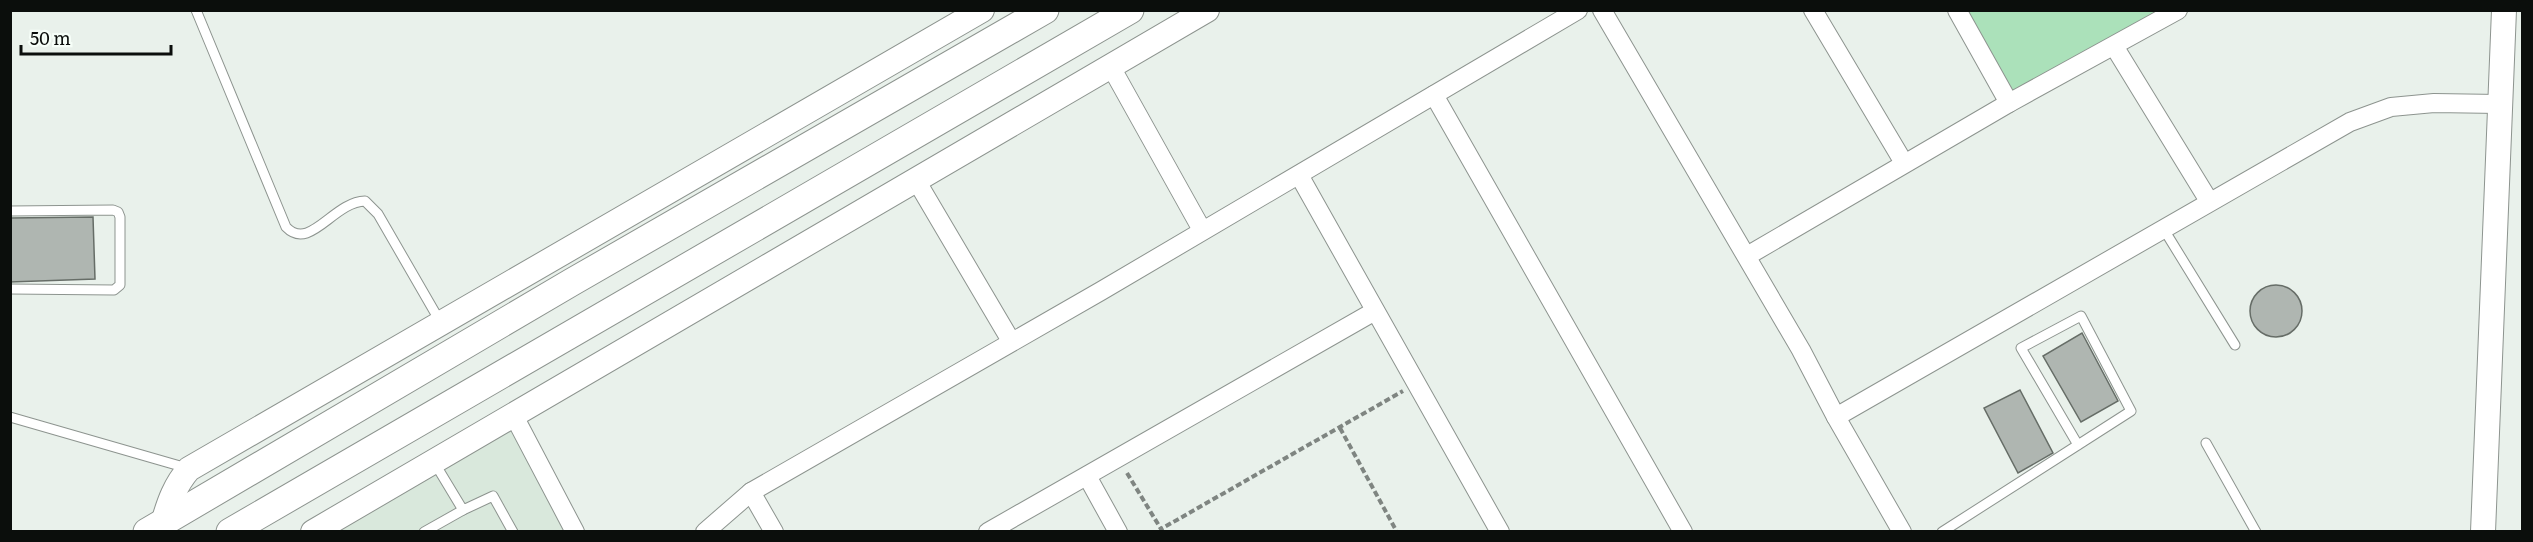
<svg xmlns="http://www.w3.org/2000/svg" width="2533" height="542" font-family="Literata,serif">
	<rect width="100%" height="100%" fill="#e9f1eb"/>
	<path fill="#d9e8dc" d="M510 428 565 531 332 532Z"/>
	<path fill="#abe1ba" d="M1957 11H2161L2009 103Z"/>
	<g fill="#afb6b1" stroke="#666d67" stroke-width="1.5">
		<path d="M93 217 95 279 10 282V218Z"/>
		<circle cx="2276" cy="311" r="26"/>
		<path d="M2082 333 2118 401 2081 422 2043 356Z"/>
		<path d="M2020 390 2053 453 2018 473 1984 408Z"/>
	</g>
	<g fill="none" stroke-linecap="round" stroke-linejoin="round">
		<defs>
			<g id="service">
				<path d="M196 10 286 227C310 252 333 202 365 201L378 214 441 323"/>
				<path d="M10 211 113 210 118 212 120 217V285L114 290 10 289"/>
				<path d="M2163 228 2235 345"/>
				<path d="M10 417 187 468"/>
				<path d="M2206 443 2256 532"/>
				<path d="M434 462 463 510 493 496 513 532"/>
				<path d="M424 532 463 510"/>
				<path d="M1942 532 2131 411 2081 316 2021 348 2078 445"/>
			</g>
			<g id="minor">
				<path d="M1602 10 1801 350 1836 417 1902 532"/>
				<path d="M1813 10 1904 163"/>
				<path d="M1957 10 2009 103"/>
				<path d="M2114 46 2209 201"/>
				<path d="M1110 65 1202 230"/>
				<path d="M1434 95 1683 532"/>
				<path d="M1299 175 1500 532"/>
				<path d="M916 180 1011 341"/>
				<path d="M1747 256 2009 103 2178 10"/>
				<path d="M514 416 575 532"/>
				<path d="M1836 417 2350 122 2391 107 2434 103 2499 104"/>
				<path d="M1087 476 1118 532"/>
				<path d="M751 492 774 532"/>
				<path d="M705 532 751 492 1101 291 1578 10"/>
				<path d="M988 532 1375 311"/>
			</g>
			<g id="tertiary">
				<path d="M163 523C169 502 175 485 189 469L982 10"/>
				<path d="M313 532 1207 10"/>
				<path d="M2483 532 2504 10"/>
			</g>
			<g id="secondary">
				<path d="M147 532 572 282 1045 10"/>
				<path d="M230 532 1130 10"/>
			</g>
		</defs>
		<use href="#service" stroke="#8d948f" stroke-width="11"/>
		<use href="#minor" stroke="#8d948f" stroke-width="20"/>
		<use href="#tertiary" stroke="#8d948f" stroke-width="26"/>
		<use href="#secondary" stroke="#8d948f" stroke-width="29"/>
		<g stroke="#7f8581" stroke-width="4" stroke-dasharray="6 3" stroke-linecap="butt">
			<path d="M1340 428 1397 532"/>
			<path d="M1127 473 1161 529"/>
			<path d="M1163 532 1161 529 1403 391"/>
		</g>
		<use href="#service" stroke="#fff" stroke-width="9"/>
		<use href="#minor" stroke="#fff" stroke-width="18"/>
		<use href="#tertiary" stroke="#fff" stroke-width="24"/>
		<use href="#secondary" stroke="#fff" stroke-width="27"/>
	</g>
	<rect width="2533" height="542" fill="none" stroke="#0b0e0c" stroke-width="24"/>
	<path d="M21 45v9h150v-9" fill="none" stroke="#0b0e0c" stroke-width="3"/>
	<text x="30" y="45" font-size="18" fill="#0b0e0c" stroke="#f6fef8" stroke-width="4.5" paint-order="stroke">50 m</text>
</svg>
